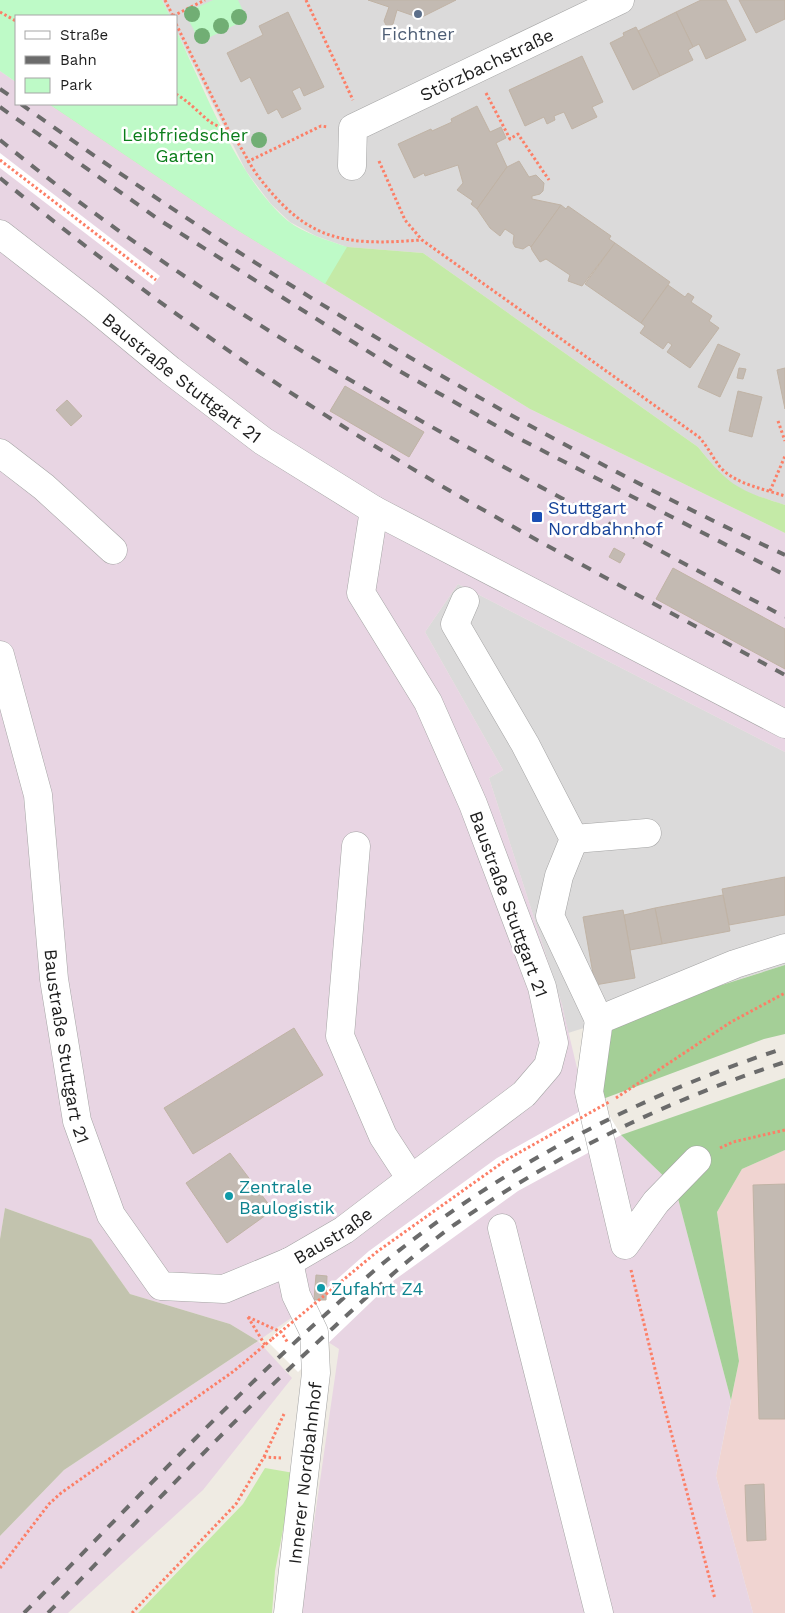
<svg xmlns="http://www.w3.org/2000/svg" width="785" height="1613" font-family="'Work Sans',sans-serif">
	<rect width="100%" height="100%" fill="#efebe3"/>
	<g fill="#dbdada">
		<path d="M162 0H785V505L748 493 724 479 698 447 423 253 347 247 316 236 290 222 271 204 246 171 176 30V16H170Z"/>
		<path d="M458 584 785 752V965L568 1033 562 1005 489 778 503 770 425 632Z"/>
	</g>
	<path fill="#f0d4d1" d="M785 1150V1613H753L716 1476 739 1361 717 1212 742 1169Z"/>
	<path fill="#e8d5e3" d="M0 71 16 82V104H49L234 228 530 409 785 533V752L458 584 425 632 503 770 489 778 562 1005 596 1148 621 1135 675 1187 731 1400 716 1476 753 1613H301L339 1349 291 1318 258 1341 292 1378 203 1490 68 1613H0V1536L64 1470 258 1341 230 1324 130 1294 91 1239 5 1208 0 1239Z"/>
	<path fill="#c2c3ae" d="M5 1208 91 1239 130 1294 230 1324 258 1341 64 1470 0 1536V1239Z"/>
	<g fill="#c4eaa7">
		<path d="M49 104 330 244 348 247 423 253 698 447C729 486 738 490 785 505V533L530 409 234 228Z"/>
		<path d="M265 1468 294 1473 275 1571 272 1613H138L243 1504Z"/>
	</g>
	<g fill="#a4cf97">
		<path d="M785 965V1034L764 1039 600 1100 614 1019Z"/>
		<path d="M785 1078V1150L742 1169 717 1212 739 1361 731 1400 675 1187 621 1135Z"/>
	</g>
	<g fill="#befac7">
		<path d="M0 0H162L170 16H16V82L0 71Z"/>
		<path d="M213 0H238L247 19 200 42 185 13Z"/>
		<path d="M176 30C205 90 237 178 288 221 304 234 328 240 347 247L325 284 234 228 49 104H176Z"/>
	</g>
	<g fill="#fff">
		<path d="M0 153 160 276 153 285 0 168Z"/>
		<path d="M600 1100 621 1135 518 1191 393 1281 298 1372 267 1341 369 1251 497 1158Z"/>
	</g>
	<g fill="#c3bab2" stroke="#c0b3a5">
		<path d="M368 0H456L420 18 397 10 393 24 389 26 386 25 384 21 389 7Z"/>
		<path d="M701 0H726L746 40 706 59 699 44 693 47 676 12Z"/>
		<path d="M739 0H785V19L756 33Z"/>
		<path d="M288 12 324 87 304 96 300 87 292 91 301 109 282 118 277 109 268 114 250 77 241 82 227 53 263 35 259 26Z"/>
		<path d="M676 12 693 47 688 50 693 60 660 76 638 31Z"/>
		<path d="M636 27 660 76 633 90 610 43 624 36 623 33Z"/>
		<path d="M582 56 603 102 592 107 597 117 572 129 564 112 554 116 555 120 547 124 544 117 525 126 509 90Z"/>
		<path d="M477 106 490 132 501 127 506 138 496 143 507 167 477 209 471 204 473 201 457 190 463 183 458 165 425 176 424 173 414 178 398 144 431 129 432 131 452 122 451 119Z"/>
		<path d="M519 161 529 177 536 175 544 183 543 191 540 194 532 196V199L561 205 531 247 529 245 523 249 515 247 513 243 514 235 505 229 500 236 490 228 477 209 507 167Z"/>
		<path d="M561 205 566 209 568 206 611 236 609 239 615 243 582 286 568 281 570 275 546 259 540 262 532 250 531 247Z"/>
		<path d="M615 243 670 282 641 323 585 284Z"/>
		<path d="M668 285 685 297 688 293 694 297 691 302 712 316 709 321 719 328 690 368 667 352 672 345 668 342 663 349 640 333 645 326 641 323Z"/>
		<path d="M718 344 740 354 720 397 698 387Z"/>
		<path d="M739 368 746 369 743 379 737 378Z"/>
		<path d="M785 368V409L777 370Z"/>
		<path d="M345 386 424 432 409 457 330 411Z"/>
		<path d="M738 391 762 397 752 437 729 431Z"/>
		<path d="M67 400 82 416 71 426 56 410Z"/>
		<path d="M614 548 625 554 620 563 609 557Z"/>
		<path d="M673 568 785 629V669L656 599Z"/>
		<path d="M785 877V915L729 925 722 889Z"/>
		<path d="M723 895 730 931 662 944 655 908Z"/>
		<path d="M655 908 662 944 630 950 624 915Z"/>
		<path d="M623 910 635 978 595 985 583 917Z"/>
		<path d="M294 1028 323 1075 193 1154 164 1108Z"/>
		<path d="M230 1153 273 1210 227 1243 186 1183Z"/>
		<path d="M785 1184V1419H759L753 1185Z"/>
		<path d="M316 1275 327 1276 326 1300H314Z"/>
		<path d="M764 1484 766 1540 747 1541 745 1485Z"/>
	</g>
	<g fill="none" stroke-linecap="round" stroke-linejoin="round">
		<defs>
			<g id="minor">
				<path id="s1" d="M352 166 353 128 620 0"/>
				<path id="s2" d="M0 234 94 307 170 370 263 441 374 510 785 724"/>
				<path d="M0 453 44 487 113 550"/>
				<path d="M465 601 455 624 525 744 574 839 559 876 550 916 599 1020 735 964 785 948"/>
				<path id="s3" d="M0 655 38 795 54 979 77 1121 111 1215 161 1286 224 1289 289 1262 344 1230 411 1179"/>
				<path d="M574 839 647 833"/>
				<path d="M356 846 340 1036 383 1136 411 1179 524 1094 548 1066 554 1043 542 987 473 804 428 702 361 593 374 510"/>
				<path d="M599 1020 589 1092 625 1245 656 1202 697 1160"/>
				<path d="M502 1228 599 1613"/>
				<path id="s4" d="M288 1613 316 1373 314 1332 296 1295 289 1262"/>
			</g>
		</defs>
		<use href="#minor" stroke="#a4a4a4" stroke-width="29"/>
		<g stroke="#fc7f67" stroke-width="3" stroke-dasharray="2.5 2.5" stroke-linecap="butt">
			<path d="M165 0 173 16"/>
			<path d="M306 0 353 100"/>
			<path d="M0 12 16 21"/>
			<path d="M173 16 205 0"/>
			<path d="M176 24 230 133"/>
			<path d="M486 93 510 139 518 134 549 180"/>
			<path d="M176 94C188 101 198 112 209 121 215 126 226 128 231 134 242 146 248 163 258 176 307 241 343 246 421 240"/>
			<path d="M0 160 156 280"/>
			<path d="M379 161 405 220 422 240 699 437C708 447 713 458 720 467 735 484 764 489 785 496"/>
			<path d="M247 162 321 126 328 127"/>
			<path d="M778 421 785 441"/>
			<path d="M770 491 785 456"/>
			<path d="M616 1098 731 1022 785 993"/>
			<path d="M720 1148 733 1142 785 1130"/>
			<path d="M631 1270 661 1394 715 1599"/>
			<path d="M248 1317 281 1332 288 1343"/>
			<path d="M248 1317 265 1345"/>
			<path d="M264 1457 284 1414"/>
			<path d="M0 1568 49 1504 61 1493 234 1371 272 1339"/>
			<path d="M132 1613 236 1504 264 1457 281 1458"/>
		</g>
		<use href="#minor" stroke="#fff" stroke-width="28"/>
		<g stroke="#6b6b6b" stroke-width="4" stroke-dasharray="10 10" stroke-linecap="butt">
			<path d="M0 89 16 100"/>
			<path d="M21 104C261 276 517 430 785 555"/>
			<path d="M0 107 161 221 396 369 518 438 785 575"/>
			<path d="M0 140C238 335 515 473 785 617"/>
			<path d="M0 178C116 273 237 361 365 440 501 524 645 598 785 675"/>
			<path d="M24 1613C124 1512 220 1409 326 1314 346 1296 366 1277 387 1260 504 1166 642 1094 785 1048"/>
			<path d="M48 1613C142 1517 234 1418 333 1328 372 1292 411 1256 454 1225 555 1155 668 1100 785 1062"/>
		</g>
		<path stroke="#fc7f67" stroke-width="3" stroke-dasharray="2.5 2.5" stroke-linecap="butt" d="M272 1339 378 1251 506 1160 609 1102"/>
	</g>
	<g fill="#71ae74">
		<circle cx="192" cy="14" r="8"/>
		<circle cx="239" cy="17" r="8"/>
		<circle cx="221" cy="26" r="8"/>
		<circle cx="202" cy="36" r="8"/>
		<circle cx="259" cy="140" r="8"/>
	</g>
	<circle fill="#5c6f8a" stroke="#fff" stroke-width="2" cx="418" cy="14" r="5"/>
	<rect fill="#1a4fb4" stroke="#fff" stroke-width="2" x="531" y="511" width="12" height="12" rx="2.5"/>
	<g fill="#0f9aa8" stroke="#fff" stroke-width="2">
		<circle cx="229" cy="1196" r="5"/>
		<circle cx="321" cy="1288" r="5"/>
	</g>
	<g text-anchor="middle" dominant-baseline="central" stroke-width="5" stroke-linejoin="round" paint-order="stroke">
		<g font-size="18" fill="#4e5e75" stroke="#fff">
			<text x="418" y="33">Fichtner</text>
		</g>
		<g font-size="18" fill="#1d1d1d" stroke="#fff">
			<text stroke="none"><textPath href="#s1" startOffset="186">Störzbachstraße</textPath></text>
			<text stroke="none"><textPath href="#s2" startOffset="232">Baustraße Stuttgart 21</textPath></text>
			<text transform="translate(509 904) rotate(70)">Baustraße Stuttgart 21</text>
			<text stroke="none"><textPath href="#s3" startOffset="398">Baustraße Stuttgart 21</textPath></text>
			<text stroke="none"><textPath href="#s3" startOffset="845">Baustraße</textPath></text>
			<text stroke="none"><textPath href="#s4" startOffset="141">Innerer Nordbahnhof</textPath></text>
		</g>
		<g font-size="18" fill="#0a7d1a" stroke="#fff">
			<text x="185" y="134">Leibfriedscher<tspan x="185" dy="21">Garten</tspan></text>
		</g>
		<g font-size="18" fill="#164399" stroke="#fff" text-anchor="start">
			<text x="548" y="507">Stuttgart<tspan x="548" dy="21">Nordbahnhof</tspan></text>
		</g>
		<g font-size="18" fill="#0d838f" stroke="#fff" text-anchor="start">
			<text x="239" y="1186">Zentrale<tspan x="239" dy="21">Baulogistik</tspan></text>
			<text x="331" y="1288">Zufahrt Z4</text>
		</g>
	</g>
	<rect x="15" y="15" width="162" height="90" fill="#ffffff" stroke="#a5a5a5"/>
	<rect x="25" y="31" width="25" height="8" fill="#ffffff" stroke="#a5a5a5"/>
	<text x="60" y="40" font-size="15" fill="#1d1d1d">Straße</text>
	<rect x="25" y="56" width="25" height="8" fill="#6b6b6b" stroke="#a5a5a5"/>
	<text x="60" y="65" font-size="15" fill="#1d1d1d">Bahn</text>
	<rect x="25" y="78" width="25" height="15" fill="#befac7" stroke="#a5a5a5"/>
	<text x="60" y="90" font-size="15" fill="#1d1d1d">Park</text>
</svg>
